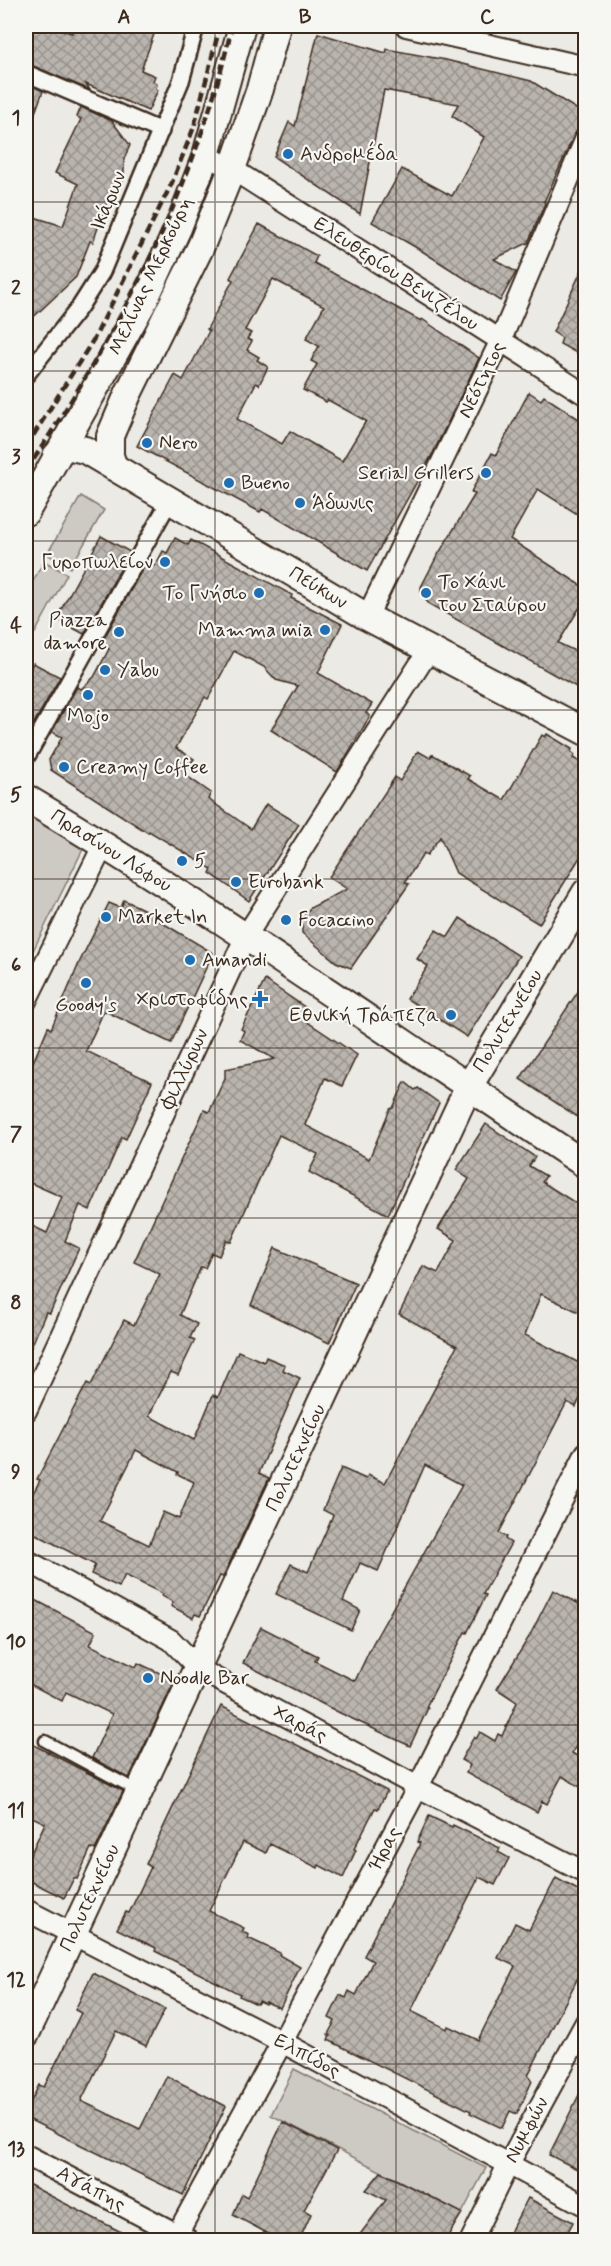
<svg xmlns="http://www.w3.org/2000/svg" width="611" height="2266" font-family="Mynerve,sans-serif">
	<defs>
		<pattern id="building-cross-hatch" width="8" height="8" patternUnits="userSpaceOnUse" patternTransform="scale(1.5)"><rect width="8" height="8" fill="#bab4ae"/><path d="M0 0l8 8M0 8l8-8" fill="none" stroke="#98938d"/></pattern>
	</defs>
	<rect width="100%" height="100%" fill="#ebeae5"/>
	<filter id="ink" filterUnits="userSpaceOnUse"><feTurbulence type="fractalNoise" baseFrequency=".0167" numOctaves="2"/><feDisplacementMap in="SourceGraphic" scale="12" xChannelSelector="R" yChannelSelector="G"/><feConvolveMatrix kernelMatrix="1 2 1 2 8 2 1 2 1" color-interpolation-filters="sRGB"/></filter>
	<g filter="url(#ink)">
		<g fill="#cdcac4" stroke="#847a71" stroke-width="1.5">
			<path d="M81 496 104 510 70 568 47 554Z"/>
			<path d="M44 561 67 574 35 633 26 628V594Z"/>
			<path d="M26 808 85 845 26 965Z"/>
			<path d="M294 2069 486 2168 462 2213 271 2115Z"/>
		</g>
		<g fill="url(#building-cross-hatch)" stroke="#3b2a1e" stroke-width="1.5" fill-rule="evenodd">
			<path d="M26 26H48L72 33 74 26H157L141 70 155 76 153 81 157 84 156 89 158 90 148 111 86 84 90 90 26 63Z"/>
			<path d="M318 33 386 53 387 49 446 60 531 81 578 110 582 127 575 133 544 202 545 203 528 243 494 259 516 272 500 301 422 251 372 222 402 169 452 196 484 137 452 116 458 104 384 90 360 214 274 157 289 122 295 126Z"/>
			<path d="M26 83 43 91 28 132H26Z"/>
			<path d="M81 107 112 121 130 145 124 159V175L117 192 107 202 93 242 90 241 76 277 26 324V236L34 217 63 226 78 184 55 173 81 119 77 117Z"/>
			<path d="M259 224 317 256 314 263 421 321 422 319 479 358 433 453 367 571 262 509 260 512 137 446 175 375 183 380 209 331 207 329 233 280 230 278ZM273 279 324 306 306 339 319 346 311 361 317 364 303 390 326 402 328 400 366 421 342 461 290 431 282 444 237 419 256 383 259 385 268 367 257 360 259 357 247 350 252 341 247 339 251 333 245 330Z"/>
			<path d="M585 263V343L580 355 560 344 562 338 553 332Z"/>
			<path d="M529 392 541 400 544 396 585 423V519L538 489 510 539 585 588V599L558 643 585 656V692L429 604 421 594V587L436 558 475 494 471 492 492 453 496 455Z"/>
			<path d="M101 536 130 552 84 634 56 619Z"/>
			<path d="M175 538 188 545 191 540 292 595 291 598 342 624 318 673 372 704 366 713 370 716 337 772 271 730 298 686 276 680 264 667 234 651 208 699 205 697 176 748 194 759 184 774 211 793 208 799 251 829 266 804 299 824 249 901 210 873 212 869 149 831 148 833 51 770 49 760 62 737 52 732 77 687 81 689 94 677 109 649 101 644 147 561 155 566 163 551 167 553Z"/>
			<path d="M33 663 60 677 34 723 26 719V677Z"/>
			<path d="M547 734 572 749 571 752 575 755 573 758 585 765V849L539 924 456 873 440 837 427 855 424 853 405 882 409 884 351 968 336 962 302 933V918L310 908 347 889 329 877 395 777 400 781 418 751 430 758 432 754 470 776 468 779 504 800 542 735 545 737Z"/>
			<path d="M124 900 158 916 156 919 213 953 171 1043 105 1011 102 1015 86 1051 152 1082 126 1139 122 1137 90 1210 80 1205 65 1241 79 1248 50 1313 46 1312 26 1359V1223L47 1233 62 1197 26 1181V1079L48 1027 51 1029 80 961 109 903 121 908Z"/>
			<path d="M460 918 519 956 467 1037 407 999 428 966 417 959 436 930 448 937Z"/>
			<path d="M265 980 309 1010 303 1019 357 1055 342 1086 325 1078 305 1125 369 1159 390 1109 393 1108 405 1082 415 1090 418 1088 439 1103 388 1215 309 1172 318 1154 279 1135 231 1242 226 1240 219 1256 212 1253 205 1268 201 1267 180 1315 197 1324 190 1338 195 1340 178 1375 171 1372 149 1416 194 1440 213 1395 218 1397 238 1351 264 1362 266 1357 285 1365 283 1370 300 1378 259 1473 269 1478 223 1577 220 1576 200 1616 195 1614 193 1618 171 1606 173 1602 162 1596 163 1594 125 1575 119 1587 91 1574 95 1565 26 1529V1507L40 1480 37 1479 87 1383 91 1385 124 1320 134 1325 160 1274 134 1262 204 1110 209 1112 225 1078V1069L275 1059 240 1040 244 1031 241 1029ZM136 1450 178 1472 177 1474 194 1482 179 1519 163 1512 149 1545 100 1521Z"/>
			<path d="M585 981V1107L579 1118 520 1079Z"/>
			<path d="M486 1124 535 1157 529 1166 546 1176 542 1182 585 1209V1315L541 1294 525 1335 585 1366V1387L576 1407 567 1402 499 1533 506 1537 505 1539 511 1543 483 1594 486 1595 467 1633 465 1632 426 1707 428 1708 410 1746 340 1713 243 1663 261 1627 318 1656 315 1661 355 1681 373 1643 462 1485 425 1465 378 1571 360 1563 343 1601 360 1610 351 1630 276 1594 291 1564 308 1572 333 1515 323 1510 341 1468 366 1479 368 1475 385 1483 457 1346 399 1314 423 1266 438 1273 456 1240 438 1229 469 1179 456 1170Z"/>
			<path d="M275 1248 356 1283 329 1343 251 1305Z"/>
			<path d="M553 1590 585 1607V1730L572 1753 585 1761V1790L562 1776 547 1804 542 1801 537 1812 466 1773 470 1765 461 1760 474 1737 476 1739 480 1732 495 1741 498 1734 502 1736 517 1702 497 1689 529 1637Z"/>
			<path d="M26 1595 96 1632 90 1645 136 1667 138 1663 175 1680 129 1778 92 1758 112 1714 66 1692 62 1701 26 1682Z"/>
			<path d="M221 1706 387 1791 378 1809 375 1808 354 1849 356 1850 343 1878 319 1865 318 1868 270 1844 266 1853 243 1842 209 1911 244 1928 242 1932 249 1935 248 1938 280 1953 279 1955 300 1967 280 2008 266 2002 265 2004 259 2001 257 2004 239 1996 240 1994 155 1951 156 1948 117 1929 126 1912 129 1913 151 1867 146 1864Z"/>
			<path d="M26 1741 123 1791 95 1850 91 1848 77 1879 74 1878 64 1898 26 1879V1864L45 1823 26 1814Z"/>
			<path d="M429 1816 452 1827 453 1825 500 1848 498 1852 509 1858 495 1885 479 1877 411 2011 447 2029 448 2026 478 2040 515 1966 498 1958 515 1923 529 1930 556 1878 585 1894V1964L528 2075 532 2081 517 2114 510 2111 502 2128 470 2113 471 2111 328 2040 330 2036 328 2034 335 2021 329 2018 340 1995 346 1998 349 1991 356 1995 373 1961 364 1956 418 1848 420 1843 417 1842Z"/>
			<path d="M93 1973 165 2009 146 2046 116 2031 81 2101 140 2129 167 2076 226 2106 183 2195 26 2118V2112L39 2085 44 2087 81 2013 75 2010Z"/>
			<path d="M585 2083V2173L549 2155Z"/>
			<path d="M283 2122 337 2150 304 2210 311 2214 299 2241H266L269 2234 233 2215 242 2194 247 2197Z"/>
			<path d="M381 2172 462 2213 445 2241H355L386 2200 366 2190Z"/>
			<path d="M26 2183 62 2202 139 2241H61L47 2233 43 2241H39L26 2234Z"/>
			<path d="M528 2198 573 2222 563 2241H526L510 2232Z"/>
		</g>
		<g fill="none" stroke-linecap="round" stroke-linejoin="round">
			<defs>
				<path id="service" d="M45 1741 140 1792"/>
				<g id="pedestrian">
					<path d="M26 73 161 131"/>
					<path d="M26 375 79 308 102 272 181 81 196 26"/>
					<path d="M26 758 170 500"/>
				</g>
				<g id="minor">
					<path d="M406 26 586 67"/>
					<path d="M206 155 232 169 586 395"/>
					<path d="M367 617 500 342 586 138"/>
					<path d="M26 1001 104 844"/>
					<path d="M26 1411 246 936 429 650"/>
					<path d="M26 1560 171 1640 198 1668 215 1678 418 1787 586 1873"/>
					<path d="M26 1910 282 2042 586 2206"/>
					<path d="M26 2155 188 2240"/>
					<path d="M174 2240 282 2042 418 1787 586 1453"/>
					<path d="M471 2240 508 2165 586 2022"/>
				</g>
				<g id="tertiary">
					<path d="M56 456 66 446 85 450 367 617 586 732"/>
					<path d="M114 467 110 456V436L128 394 201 246 232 169 260 89 277 26"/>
					<path d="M26 512 144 301 178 228 206 155 242 26"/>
					<path d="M26 798C218 912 399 1042 586 1165"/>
					<path d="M26 2034 468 1088 586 892"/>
				</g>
			</defs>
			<use href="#service" stroke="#3b2a1e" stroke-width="15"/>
			<use href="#pedestrian" stroke="#3b2a1e" stroke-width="20"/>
			<use href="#minor" stroke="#3b2a1e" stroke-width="24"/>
			<use href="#tertiary" stroke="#3b2a1e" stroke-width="30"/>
			<use href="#service" stroke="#f6f6f2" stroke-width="10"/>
			<use href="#pedestrian" stroke="#f6f6f2" stroke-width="15"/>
			<use href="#minor" stroke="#f6f6f2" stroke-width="20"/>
			<use href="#tertiary" stroke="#f6f6f2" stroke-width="26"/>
			<g stroke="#3b2a1e" stroke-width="4.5" stroke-dasharray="9 4.5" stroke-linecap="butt">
				<path d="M26 447 95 337 171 185 194 127 220 26"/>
				<path d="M26 471C120 329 194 193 232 26"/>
			</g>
		</g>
	</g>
	<path fill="none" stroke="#3b2a1e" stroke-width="1.5" stroke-opacity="0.55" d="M215 26V2240M396 26V2240M26 202H586M26 371H586M26 541H586M26 710H586M26 879H586M26 1048H586M26 1218H586M26 1387H586M26 1556H586M26 1725H586M26 1895H586M26 2064H586"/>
	<g fill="#1f6fb2" stroke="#f6f6f2" stroke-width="2">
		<circle cx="288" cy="154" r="6"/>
		<circle cx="147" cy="443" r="6"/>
		<circle cx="486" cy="473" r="6"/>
		<circle cx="229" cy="483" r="6"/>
		<circle cx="300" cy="503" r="6"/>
		<circle cx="165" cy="562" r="6"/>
		<circle cx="259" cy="593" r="6"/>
		<circle cx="426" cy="593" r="6"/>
		<circle cx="325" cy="630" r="6"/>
		<circle cx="119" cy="632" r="6"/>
		<circle cx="105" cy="670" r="6"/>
		<circle cx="88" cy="695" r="6"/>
		<circle cx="64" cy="767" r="6"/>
		<circle cx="182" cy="861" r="6"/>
		<circle cx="236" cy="882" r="6"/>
		<circle cx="106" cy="917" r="6"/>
		<circle cx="286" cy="920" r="6"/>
		<circle cx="190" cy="960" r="6"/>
		<circle cx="86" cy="983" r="6"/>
		<path d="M257 990h6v6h6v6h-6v6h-6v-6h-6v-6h6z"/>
		<circle cx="451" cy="1015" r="6"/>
		<circle cx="148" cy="1678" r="6"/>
	</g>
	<g text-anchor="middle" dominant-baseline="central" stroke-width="4.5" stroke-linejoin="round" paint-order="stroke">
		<g font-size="20" fill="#3b2a1e" stroke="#f6f6f2" text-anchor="start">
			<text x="300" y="154">Ανδρομέδα</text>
			<text x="159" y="443">Nero</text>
			<text x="474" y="473" text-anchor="end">Serial Grillers</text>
			<text x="241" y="483">Bueno</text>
			<text x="312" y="503">Άδωνις</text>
			<text x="153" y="562" text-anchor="end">Γυροπωλείον</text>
			<text x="438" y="582">Το Χάνι<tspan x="438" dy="23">του Σταύρου</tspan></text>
			<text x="247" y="593" text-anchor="end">Το Γνήσιο</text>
			<text x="107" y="620" text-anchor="end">Piazza<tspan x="107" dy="23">damore</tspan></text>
			<text x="313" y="630" text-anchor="end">Mamma mia</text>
			<text x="117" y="670">Yabu</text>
			<text x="88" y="716" text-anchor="middle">Mojo</text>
			<text x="76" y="767">Creamy Coffee</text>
			<text x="194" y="861">5</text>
			<text x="248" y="882">Eurobank</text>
			<text x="118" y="917">Market In</text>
			<text x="298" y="920">Focaccino</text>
			<text x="202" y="960">Amandi</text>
			<text x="248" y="999" text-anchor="end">Χριστοφίδης</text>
			<text x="86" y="1005" text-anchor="middle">Goody's</text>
			<text x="439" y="1015" text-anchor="end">Εθνική Τράπεζα</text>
			<text x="160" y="1678">Noodle Bar</text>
		</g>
		<g font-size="20" fill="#3b2a1e" stroke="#f6f6f2">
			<text transform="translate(109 201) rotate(-68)">Ικάρων</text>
			<text transform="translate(396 274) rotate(33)">Ελευθερίου Βενιζέλου</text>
			<text transform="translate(151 276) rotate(-65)">Μελίνας Μερκούρη</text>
			<text transform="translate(482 380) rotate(-64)">Νεότητος</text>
			<text transform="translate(318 588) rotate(31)">Πεύκων</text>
			<text transform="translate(111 851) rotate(32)">Πρασίνου Λόφου</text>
			<text transform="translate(508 1021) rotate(-59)">Πολυτεχνείου</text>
			<text transform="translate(185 1069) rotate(-65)">Φιλλύρων</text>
			<text transform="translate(296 1458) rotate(-65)">Πολυτεχνείου</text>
			<text transform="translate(300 1724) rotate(28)">Χαράς</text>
			<text transform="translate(385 1849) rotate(-62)">Ήρας</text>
			<text transform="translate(90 1898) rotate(-65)">Πολυτεχνείου</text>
			<text transform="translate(307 2056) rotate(28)">Ελπίδος</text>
			<text transform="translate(527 2130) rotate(-62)">Νυμφών</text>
			<text transform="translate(91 2189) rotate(28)">Αγάπης</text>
		</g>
	</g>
	<rect width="611" height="2266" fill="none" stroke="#f6f6f2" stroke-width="66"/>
	<rect x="33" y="33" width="545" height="2200" fill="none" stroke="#3b2a1e" stroke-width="2"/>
	<g font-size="20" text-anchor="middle" font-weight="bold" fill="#3b2a1e">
		<text x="124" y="23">A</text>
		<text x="305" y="23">B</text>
		<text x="487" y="23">C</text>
		<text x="16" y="124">1</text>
		<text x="16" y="294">2</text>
		<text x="16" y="463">3</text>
		<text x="16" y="632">4</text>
		<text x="16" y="801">5</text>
		<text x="16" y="971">6</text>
		<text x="16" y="1140">7</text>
		<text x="16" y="1309">8</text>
		<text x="16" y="1478">9</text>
		<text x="16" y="1648">10</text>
		<text x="16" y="1817">11</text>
		<text x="16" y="1986">12</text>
		<text x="16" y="2155">13</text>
	</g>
</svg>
